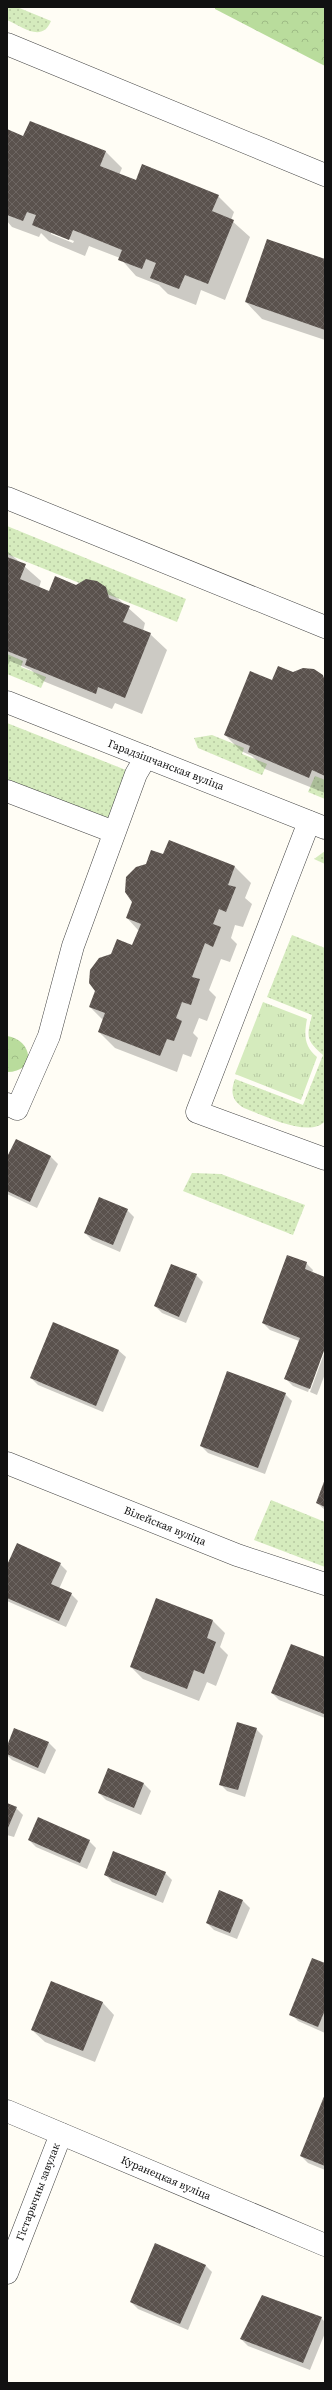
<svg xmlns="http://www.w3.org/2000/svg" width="332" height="2390" font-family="'Source Serif 4',serif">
	<defs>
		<pattern id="grass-dots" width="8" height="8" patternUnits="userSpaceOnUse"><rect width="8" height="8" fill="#d5ebbd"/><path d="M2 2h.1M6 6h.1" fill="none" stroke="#b6c8a1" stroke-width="1.8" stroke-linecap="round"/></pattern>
		<pattern id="forest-crowns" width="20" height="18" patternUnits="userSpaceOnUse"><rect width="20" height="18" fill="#b9dc9c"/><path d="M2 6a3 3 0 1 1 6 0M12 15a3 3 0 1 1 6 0" fill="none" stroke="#9ebc85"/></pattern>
		<pattern id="park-tufts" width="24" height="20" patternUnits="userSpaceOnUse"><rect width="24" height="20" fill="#d5ebbd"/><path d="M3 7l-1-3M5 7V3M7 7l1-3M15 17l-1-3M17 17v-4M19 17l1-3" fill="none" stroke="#b6c8a1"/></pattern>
		<pattern id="building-cross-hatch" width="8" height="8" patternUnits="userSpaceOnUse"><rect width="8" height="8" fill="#5a524d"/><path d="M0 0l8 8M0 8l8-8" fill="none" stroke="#6d6662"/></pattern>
	</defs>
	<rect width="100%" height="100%" fill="#fffdf5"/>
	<g fill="url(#grass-dots)">
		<path d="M7 7H17L51 21C42 43 23 27 7 20Z"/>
		<path d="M7 526 186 599 177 622 7 554Z"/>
		<path d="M7 654 23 661 21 667 46 677 41 688 7 674Z"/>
		<path d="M7 723 136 774 114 832 7 791Z"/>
		<path d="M212 735 244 748 242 754 267 764 262 775 198 748 194 738Z"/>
		<path d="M315 776 325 780V799L308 792Z"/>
		<path d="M325 851V864L314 859Z"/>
		<path d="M292 935 325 948V1121C310 1139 263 1115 244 1108 232 1101 230 1092 235 1079L303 1105 323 1055C305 1040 307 1036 312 1015L267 997Z"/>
		<path d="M192 1173 221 1174 305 1205 293 1235 183 1191Z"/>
		<path d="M271 1500 325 1522V1567L254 1540Z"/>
	</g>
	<g fill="url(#forest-crowns)">
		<path d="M215 7H325V66L215 9Z"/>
		<path d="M7 1036C33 1040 37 1072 7 1072Z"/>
	</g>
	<path fill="url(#park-tufts)" d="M263 1002 307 1019C304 1035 304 1046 317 1057L301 1100 235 1074Z"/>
	<g fill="#0003" fill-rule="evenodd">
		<path d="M30 122 106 152 122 168 119 175 136 182 218 196 234 212 231 220 250 237 225 300 201 290 196 305 168 294 159 285 136 276 120 258 89 246 85 256 49 241 41 233 39 237 12 227 7 221V130L24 137ZM51 232 74 241 73 243 51 234Z"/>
		<path d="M325 260V340L262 319 246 302Z"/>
		<path d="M7 551 41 581 39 588 50 592 76 586 106 588 145 623 143 631 150 634 167 650 142 714 115 703 112 709 43 681 31 670 10 661 7 667Z"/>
		<path d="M293 673 322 676 325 679V793L265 769 252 756 241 751 225 735 273 681Z"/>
		<path d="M169 842 235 867 251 883 245 898 252 904 243 927 235 925 231 938 237 944 230 962 221 959 209 990 216 997 207 1021 199 1018 193 1033 198 1038 191 1057 183 1054 177 1072 115 1048 99 1032 103 1020 90 1007 133 947 139 931 127 918 147 865 164 856Z"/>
		<path d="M16 1140 51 1157 58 1164 37 1208 7 1194V1160Z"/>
		<path d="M127 1210 134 1217 120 1252 92 1240 85 1233Z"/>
		<path d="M306 1263 313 1270 312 1273 325 1278V1345L308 1392 293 1386 286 1379 299 1341 270 1330 263 1323Z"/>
		<path d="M196 1275 203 1282 186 1323 162 1313 155 1306Z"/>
		<path d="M118 1350 126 1357 103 1412 38 1385 31 1378Z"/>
		<path d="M325 1351V1374L317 1395 310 1392Z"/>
		<path d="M285 1394 292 1401 265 1474 208 1453 201 1446Z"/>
		<path d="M325 1481V1510L317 1503Z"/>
		<path d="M60 1564 67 1571 59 1589 71 1594 78 1601 66 1627 7 1601V1568Z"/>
		<path d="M156 1600 213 1621 225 1633 220 1647 228 1655 216 1686 207 1682 199 1701 143 1679 131 1667Z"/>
		<path d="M292 1645 325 1658V1718L279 1700 272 1693Z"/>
		<path d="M15 1729 49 1743 56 1750 45 1774 12 1760 7 1755V1748Z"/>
		<path d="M256 1729 263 1736 245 1797 227 1791 220 1784Z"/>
		<path d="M108 1770 144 1784 151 1791 141 1815 106 1800 99 1793Z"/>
		<path d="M7 1804 16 1808 23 1815 14 1837 7 1835Z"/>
		<path d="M29 1840 89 1841 96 1848 87 1869 36 1847Z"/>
		<path d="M165 1873 172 1880 163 1903 112 1882 105 1874Z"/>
		<path d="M243 1901 250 1908 237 1939 214 1930 207 1923Z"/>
		<path d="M325 1965V2033L298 2021 291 2014Z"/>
		<path d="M102 2002 114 2015 95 2062 45 2042 32 2030Z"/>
		<path d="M325 2096V2170L308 2163 301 2156Z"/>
		<path d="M205 2265 212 2272 188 2330 138 2309 131 2302Z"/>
		<path d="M321 2318 325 2322V2333L310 2370 248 2346 241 2339Z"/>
	</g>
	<g fill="url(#building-cross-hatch)">
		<path d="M30 121 106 151 100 166 136 180 142 164 219 195 212 211 234 220 208 284 185 275 179 289 150 278 156 263 146 259 142 269 118 260 122 250 73 230 69 240 32 225 36 215 27 212 23 221 7 215V129L23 136Z"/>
		<path d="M267 239 325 259V330L245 302Z"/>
		<path d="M7 557 26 564 20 579 49 591 55 576 76 585 86 579 97 581 106 587 109 598 130 606 123 622 151 633 125 698 98 687 96 694 25 665 27 659 7 651Z"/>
		<path d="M278 666 293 672 303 668 314 669 323 675 325 682V776L312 770 309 778 248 752 250 746 224 735 250 671 272 680Z"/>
		<path d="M169 840 235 866 228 885 236 887 226 912 219 909 213 924 221 927 213 947 205 943 192 977 200 979 191 1005 182 1002 176 1018 182 1021 174 1041 167 1039 160 1056 98 1032 105 1013 89 1007 95 991 89 983 90 970 99 958 111 954 117 939 132 945 141 924 126 918 132 902 125 892 126 877 136 867 146 864 151 850 163 854Z"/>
		<path d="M16 1139 51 1156 30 1202 7 1191V1157Z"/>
		<path d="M99 1197 128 1209 113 1245 84 1233Z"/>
		<path d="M287 1255 307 1262 305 1269 325 1277V1348L310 1389 284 1379 300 1338 262 1323Z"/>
		<path d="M171 1264 197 1274 179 1317 154 1306Z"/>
		<path d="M53 1322 119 1350 96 1406 30 1378Z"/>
		<path d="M227 1371 286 1393 258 1468 200 1446Z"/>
		<path d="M325 1479V1507L316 1503Z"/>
		<path d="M17 1543 61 1563 51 1584 72 1593 59 1621 7 1598V1565Z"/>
		<path d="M156 1598 213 1620 207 1638 216 1642 204 1674 194 1670 187 1689 130 1667Z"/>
		<path d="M291 1644 325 1657 324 1714 271 1693Z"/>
		<path d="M237 1722 257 1728 238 1790 219 1785Z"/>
		<path d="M14 1728 49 1742 38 1768 7 1754V1746Z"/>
		<path d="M108 1768 144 1783 134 1808 98 1793Z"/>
		<path d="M7 1803 17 1807 7 1830Z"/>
		<path d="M38 1817 90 1840 80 1863 28 1840Z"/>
		<path d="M113 1851 166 1872 156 1896 104 1875Z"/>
		<path d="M219 1890 243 1900 230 1933 206 1923Z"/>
		<path d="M312 1958 325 1963V2010L318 2027 289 2015Z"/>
		<path d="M51 1981 103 2002 83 2051 31 2030Z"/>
		<path d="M325 2094V2166L300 2156Z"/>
		<path d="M155 2243 206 2265 180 2324 130 2302Z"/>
		<path d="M262 2295 322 2317 303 2363 240 2339Z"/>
	</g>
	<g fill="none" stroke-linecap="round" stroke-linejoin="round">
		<defs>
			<g id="minor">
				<path d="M7 44 325 175"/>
				<path d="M7 498 325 627"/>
				<path d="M7 702 325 828"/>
				<path d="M7 791 114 832"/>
				<path d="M309 822 197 1112 325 1159"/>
				<path d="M7 1104 17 1109 49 1036 73 946 136 774 146 757"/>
				<path d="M7 1463 237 1555 325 1584"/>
				<path d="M7 2111 325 2245"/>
				<path d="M7 2273 61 2134"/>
			</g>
		</defs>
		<use href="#minor" stroke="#444" stroke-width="23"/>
		<use href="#minor" stroke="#fff" stroke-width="22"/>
	</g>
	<g text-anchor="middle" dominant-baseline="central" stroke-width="4" stroke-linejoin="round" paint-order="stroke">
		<g font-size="11" fill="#111" stroke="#fff">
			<text transform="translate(166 765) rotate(21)">Гарадзішчанская вуліца</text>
			<text transform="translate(165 1526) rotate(22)">Вілейская вуліца</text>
			<text transform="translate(166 2178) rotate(23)">Куранецкая вуліца</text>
			<text transform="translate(38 2192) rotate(-69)">Гістарычны завулак</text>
		</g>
	</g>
	<rect width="332" height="2390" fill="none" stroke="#111111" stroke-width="16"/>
</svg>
